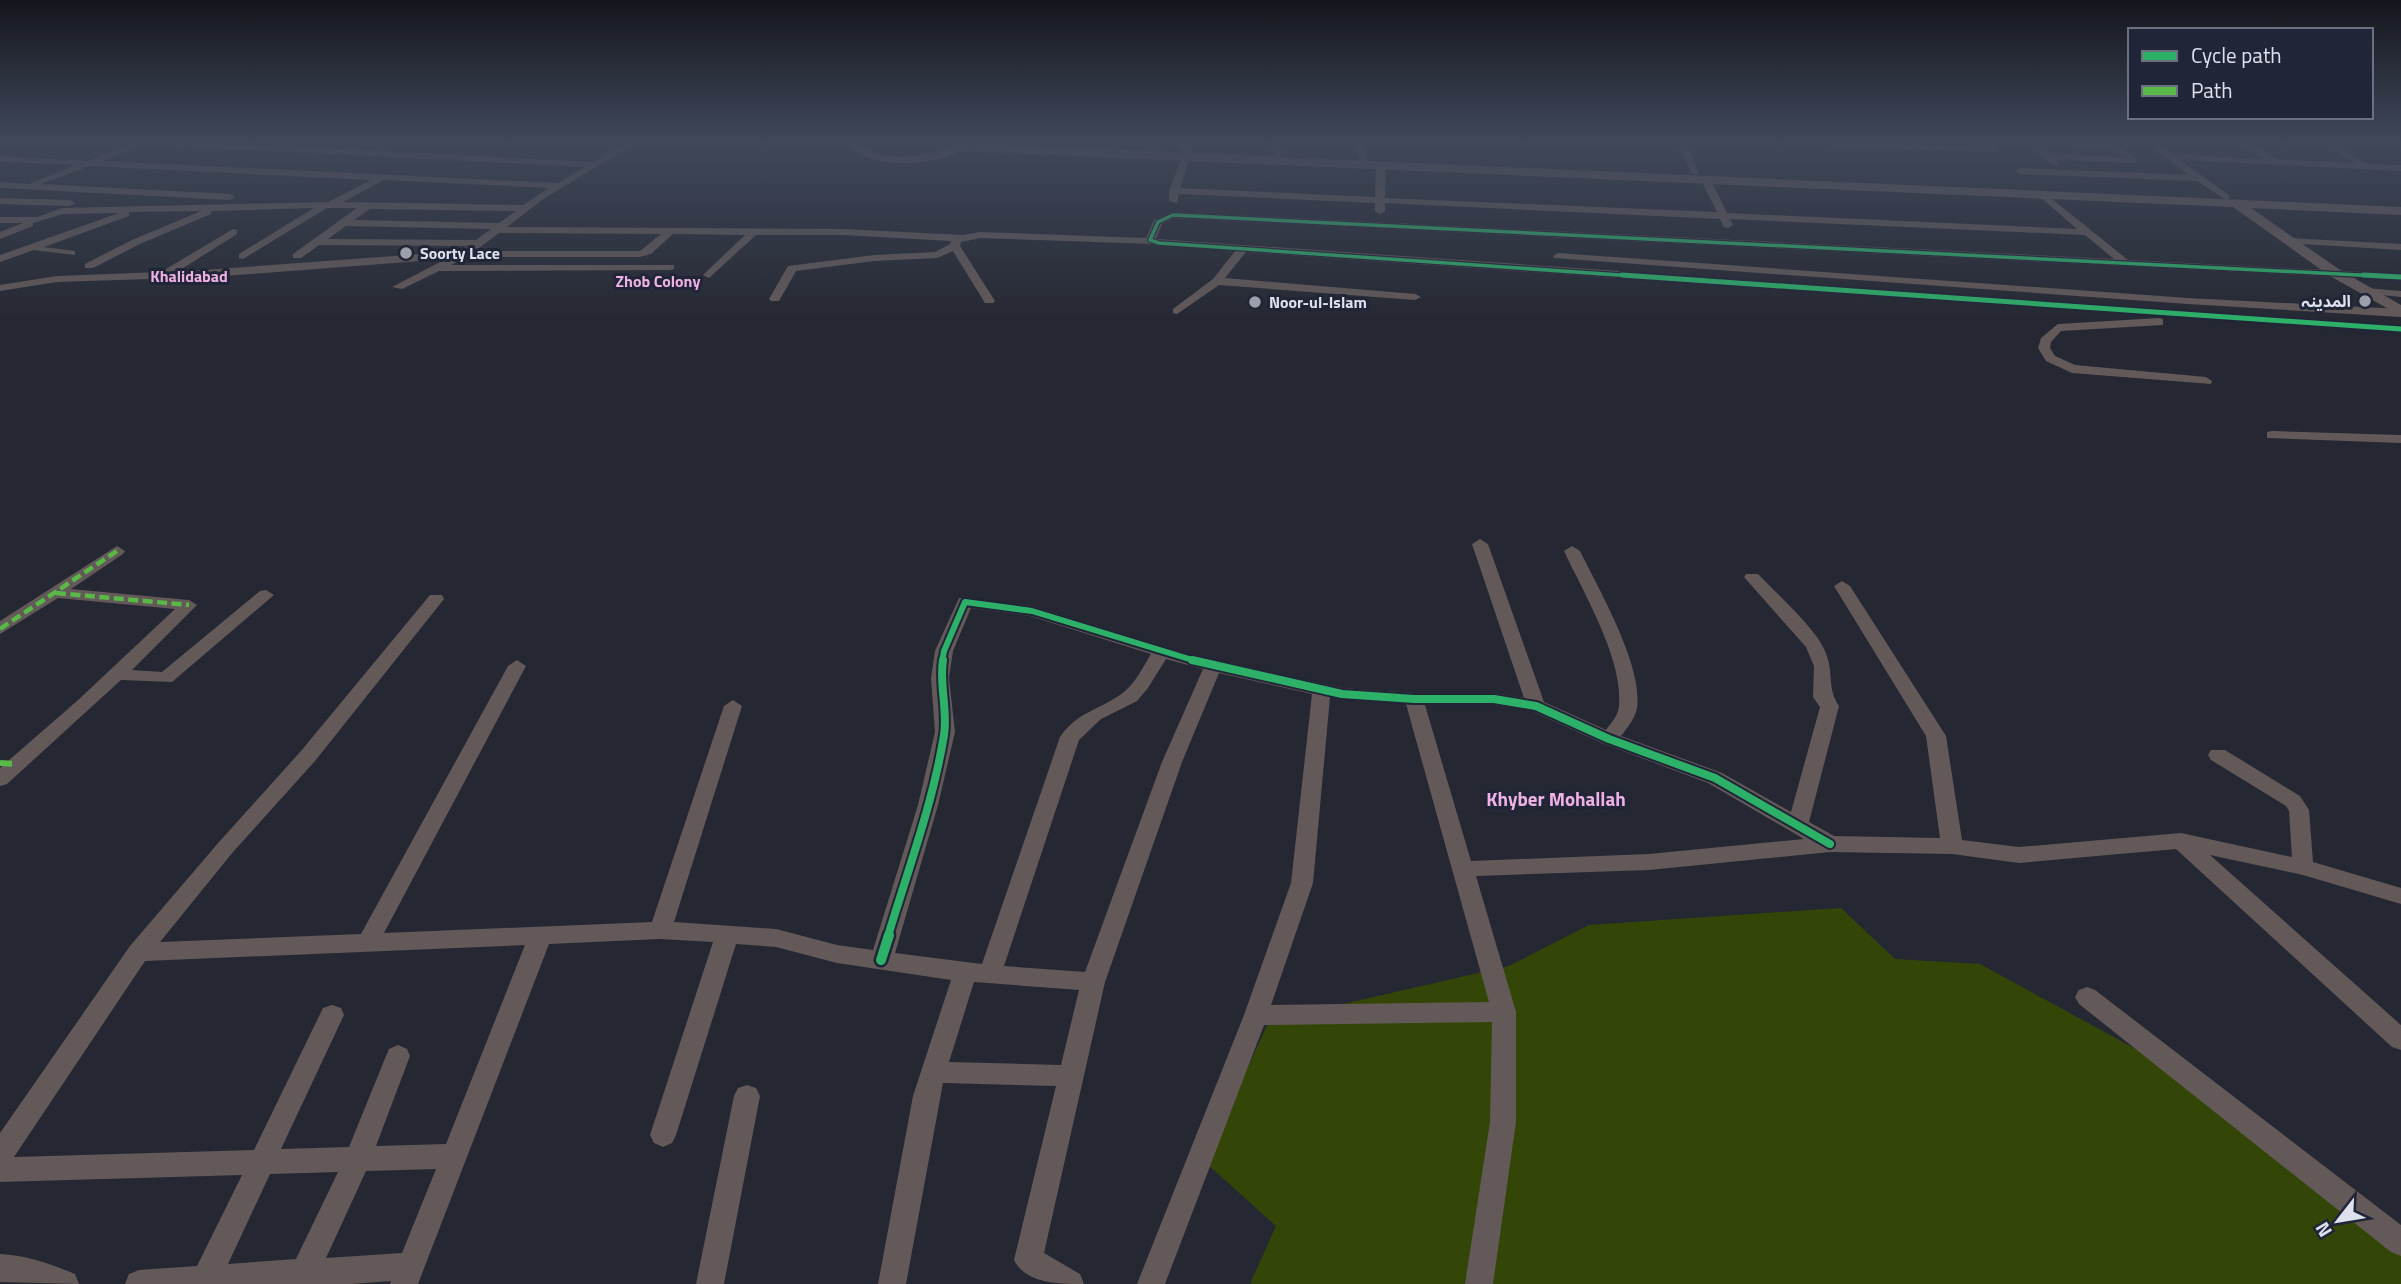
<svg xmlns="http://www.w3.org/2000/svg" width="2401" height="1284" font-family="'Titillium Web','Noto Sans Arabic',sans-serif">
	<rect width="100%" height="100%" fill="#252832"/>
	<path fill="#344607" d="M1841 908 1895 959 1980 964 2141 1052 2401 1254V1284H1250L1276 1226 1205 1162 1269 1021 1509 966 1589 925Z"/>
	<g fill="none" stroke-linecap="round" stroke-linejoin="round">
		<g fill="#635958" fill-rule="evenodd">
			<path d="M136 143H147L102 161 558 183 585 167 174 146 170 143H215L593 162 627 143H636L542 200 507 227 844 229 963 235 980 232 1146 238 1154 220 1173 212 2114 259 2085 235 1730 219 1733 225 1728 228 1724 227 1720 219 1385 203V211L1380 214 1375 211V203L1179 194 1177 203 1169 201V191L1182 157 1186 154 1190 157 1180 188 1375 197 1376 166 1381 163 1386 166 1385 198 1717 212 1701 180 1706 177 1711 180 1727 213 2077 229 2039 196 2037 194 2042 191 2128 260 2401 274V280L1174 218 1162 224 1156 239 2401 325V333L1246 252 1225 278 1415 294 1421 297 1415 300 1219 285 1177 314 1173 313V309L1213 279 1235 251 1152 244 980 238 961 242 960 246 995 301 993 303H985L953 251 937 258 874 261 796 271 779 301H771L769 299 788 266 874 255 935 252 950 244 951 241 844 235H756L709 278 703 275 705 273 745 235 673 234 651 254 640 257H466L451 265H674V269L670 270 439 271 402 289 392 287 446 259 212 277 57 282 0 291V285L57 276 161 272 233 229 237 230V234L177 272 461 251 468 246 319 245 301 258H293V254L357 208H327L243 259 239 258V254L314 208 211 211V214L140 244 93 268H85V264L132 240 201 211 129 212V216L44 247 75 251V255L34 250 0 262V255L119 213 63 214 33 223V226L0 239V232L23 223H0V217H37L62 208 328 202 371 180 90 166 41 184 230 194 235 197 230 200 0 188V182L29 184 75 165 0 162V156L88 161ZM384 180 549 188 523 205 343 202ZM370 209 516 211 499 223 354 220ZM346 226 491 229 476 240 328 239ZM499 233 661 234 640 251H475Z"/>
			<path d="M1268 143H1276L1282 152 1279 158H1273L1274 152Z"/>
			<path d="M1353 143H1361L1368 162H1362Z"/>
			<path d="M1678 143H1686L1699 175 1691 173Z"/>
			<path d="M1827 143 1996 146 2000 149 1996 152 1831 146Z"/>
			<path d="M2025 143H2034L2049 154 2124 157 2108 147 2071 146 2067 143H2115L2138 160 2134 163 2056 160 2059 163 2054 166Z"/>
			<path d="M2146 143H2155L2172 154 2264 159 2239 143H2249L2277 159 2356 163 2321 143H2331L2367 164 2401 165V171L2180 160 2229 195V199L2226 200 2197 181 2020 174 2015 171 2020 168 2189 175Z"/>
			<path d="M0 198 70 200 75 203 70 206 0 204Z"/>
			<path d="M2289 238 2401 244V250L2285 243 2284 241Z"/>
			<path d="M1558 253 2188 298 2401 309V317L2188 304 1554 258 1553 256Z"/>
			<path d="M2366 288 2401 291V297L2362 293 2360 291Z"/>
			<path d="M2159 318 2163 319V325L2061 331 2051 342 2050 348 2055 356 2075 365 2206 377 2212 381 2211 384 2072 373 2046 361 2038 348 2041 338 2058 324Z"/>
			<path d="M2272 431 2401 435V443L2267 438V432Z"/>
			<path d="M1480 539 1488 544 1544 702 1606 730C1611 723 1618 716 1619 706 1623 658 1584 594 1564 551L1572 546 1580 551C1599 590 1643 665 1637 708 1635 719 1627 728 1621 736L1722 773 1791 812 1820 707 1813 697 1814 666 1806 647 1744 577 1746 574H1758C1776 593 1814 627 1824 649 1835 671 1826 687 1839 706L1809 822 1834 836 1940 838 1926 736 1834 586 1842 581 1850 586 1946 736 1962 840 2019 847 2181 833 2292 857 2289 811 2286 806 2211 760 2208 755 2211 750H2225L2300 796 2309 810 2313 862 2401 888V904L2303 875 2210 855 2401 1025V1050L2392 1047 2176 849 2019 863 1952 854 1830 852 1649 870 1476 876 1516 1012V1122L1493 1284H1465L1490 1122 1492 1022 1264 1025 1165 1284H1137L1244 1015 1291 883 1312 694 1219 673 1182 762 1105 982 1044 1253 1080 1274 1084 1284C1059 1284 1026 1284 1014 1260L1056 1086 943 1083 906 1284H878L913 1096 951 980 837 963 776 947 736 944 676 1135 672 1143 663 1147 654 1143 650 1135 713 942 660 939 549 944 418 1284H390L391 1281 351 1284H125L129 1274 139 1270 197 1266 242 1175 0 1182V1133L130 946 219 842 301 751 430 595H442L444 599 315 761 233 852 160 942 361 934 508 666 517 660 526 666 384 933 652 922 724 706 733 700 742 706 674 922 776 929 837 945 873 950 918 805 935 732 931 678 935 651 959 598 1032 606 1185 653 1342 688 1414 693H1494L1524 698 1472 544ZM971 608 1030 616 1151 654C1143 667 1136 682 1125 691 1104 709 1078 710 1060 737L982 964 895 953 938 805 955 732 949 678 953 651ZM1166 659 1203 669 1162 762 1085 972 1004 966 1079 740 1101 719 1137 701 1148 688ZM1330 697 1406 704 1489 1002 1271 1005 1313 883ZM1425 705H1494L1532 711 1602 743 1708 783 1804 839 1649 854 1471 861ZM525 945 446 1144 376 1146 410 1056 407 1049 398 1045 389 1049 386 1056 349 1147 281 1149 344 1015 341 1008 332 1005 323 1008 254 1150 14 1157 145 961ZM974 982 1079 990 1061 1065 949 1062ZM436 1169 402 1253 326 1258 366 1171ZM338 1172 296 1259 228 1264 270 1174Z"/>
			<path d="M117 546 125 551 123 554 71 589 189 600 197 605 132 670 162 672 260 591 266 590 274 595 172 682 121 680 7 784 0 786V768L77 701 175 609 58 598 0 634V621Z"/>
			<path d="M2087 987 2095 990 2401 1225V1256L2391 1252 2079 1004 2075 997 2079 990Z"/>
			<path d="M747 1085 756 1088 760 1096 724 1284H696L734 1096 738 1088Z"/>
			<path d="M0 1254C26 1255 51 1264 75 1274L79 1284 0 1282Z"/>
		</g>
		<path fill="#635958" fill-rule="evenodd" d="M1181 143H1191L1192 154H1184Z"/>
		<path fill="#665b5b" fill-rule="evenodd" d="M851 143H861V146C882 160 914 158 938 152 950 149 957 143 969 143L2401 207V215L2251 208 2340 270 2401 305V316L2330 276 2233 207 961 151C930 166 881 170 851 149Z"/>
		<g stroke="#58b947" stroke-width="4.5" stroke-dasharray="10 4.5" stroke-linecap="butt">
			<path d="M56 593 189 605"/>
			<path d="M0 629 117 551"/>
		</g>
		<path stroke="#58b947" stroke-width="6" stroke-dasharray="12 6" stroke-linecap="butt" d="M0 763 17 764"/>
		<defs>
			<path id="cycleway-far4" d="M1648 277 1159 243 1150 240 1158 222 1173 215 2398 277"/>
			<g id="cycleway-far3">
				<path d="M1622 275 2401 329"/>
				<path d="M2363 275 2401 277"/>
			</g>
			<path id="cycleway-far2" d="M942 662 944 651 965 602 1032 611 1199 662"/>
			<g id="cycleway-far1">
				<path d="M1192 660 1342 694 1414 699H1494L1536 706 1609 739 1715 778 1830 844"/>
				<path d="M888 936C908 870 933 803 944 735 948 711 939 685 943 660"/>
			</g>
			<path id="cycleway" d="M881 960 889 935"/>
		</defs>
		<use href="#cycleway-far4" stroke="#202537" stroke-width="6"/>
		<use href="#cycleway-far3" stroke="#202537" stroke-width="9"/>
		<use href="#cycleway-far2" stroke="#202537" stroke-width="10"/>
		<use href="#cycleway-far1" stroke="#202537" stroke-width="12"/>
		<use href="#cycleway" stroke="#202537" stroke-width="15"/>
		<use href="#cycleway-far4" stroke="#2db169" stroke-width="3.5"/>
		<use href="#cycleway-far3" stroke="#2db169" stroke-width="5"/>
		<use href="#cycleway-far2" stroke="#2db169" stroke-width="6"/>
		<use href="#cycleway-far1" stroke="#2db169" stroke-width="8"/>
		<use href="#cycleway" stroke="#2db169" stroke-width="10"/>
	</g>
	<linearGradient id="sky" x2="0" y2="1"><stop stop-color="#14161c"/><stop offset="0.44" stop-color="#40485a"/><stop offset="1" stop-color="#40485a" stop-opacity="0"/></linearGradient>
	<rect width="2401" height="322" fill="url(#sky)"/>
	<g fill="#9da0ac" stroke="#202537" stroke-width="2.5">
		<circle cx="406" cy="253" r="7"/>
		<circle cx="2365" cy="301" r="7"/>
		<circle cx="1255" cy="302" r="7"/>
	</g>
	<g text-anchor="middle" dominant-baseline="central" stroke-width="6" stroke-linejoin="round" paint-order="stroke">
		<g font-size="16" font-weight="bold" fill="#dee1ed" stroke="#202537" text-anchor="start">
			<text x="420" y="253">Soorty Lace</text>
			<text x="2351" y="301" text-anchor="end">المدینہ</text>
			<text x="1269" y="302">Noor-ul-Islam</text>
		</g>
		<g font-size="16" font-weight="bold" fill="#efb0e6" stroke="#202537">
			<text x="189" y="276">Khalidabad</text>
			<text x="658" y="281">Zhob Colony</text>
		</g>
		<g font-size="19" font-weight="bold" fill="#efb0e6" stroke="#202537">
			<text x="1556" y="798">Khyber Mohallah</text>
		</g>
	</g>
	<rect x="2128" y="28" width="245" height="91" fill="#202537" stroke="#6c7080" stroke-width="2"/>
	<rect x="2142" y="51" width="35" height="10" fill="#2db169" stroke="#6c7080" stroke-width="2"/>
	<text x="2191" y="63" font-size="21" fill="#dee1ed">Cycle path</text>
	<rect x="2142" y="86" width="35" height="10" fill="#58b947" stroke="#6c7080" stroke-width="2"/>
	<text x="2191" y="98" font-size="21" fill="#dee1ed">Path</text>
	<g transform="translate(2338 1221) rotate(239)" stroke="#202537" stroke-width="5" paint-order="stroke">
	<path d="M0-5L12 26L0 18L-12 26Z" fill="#dee1ed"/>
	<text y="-10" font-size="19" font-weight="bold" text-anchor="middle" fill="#dee1ed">N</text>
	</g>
</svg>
